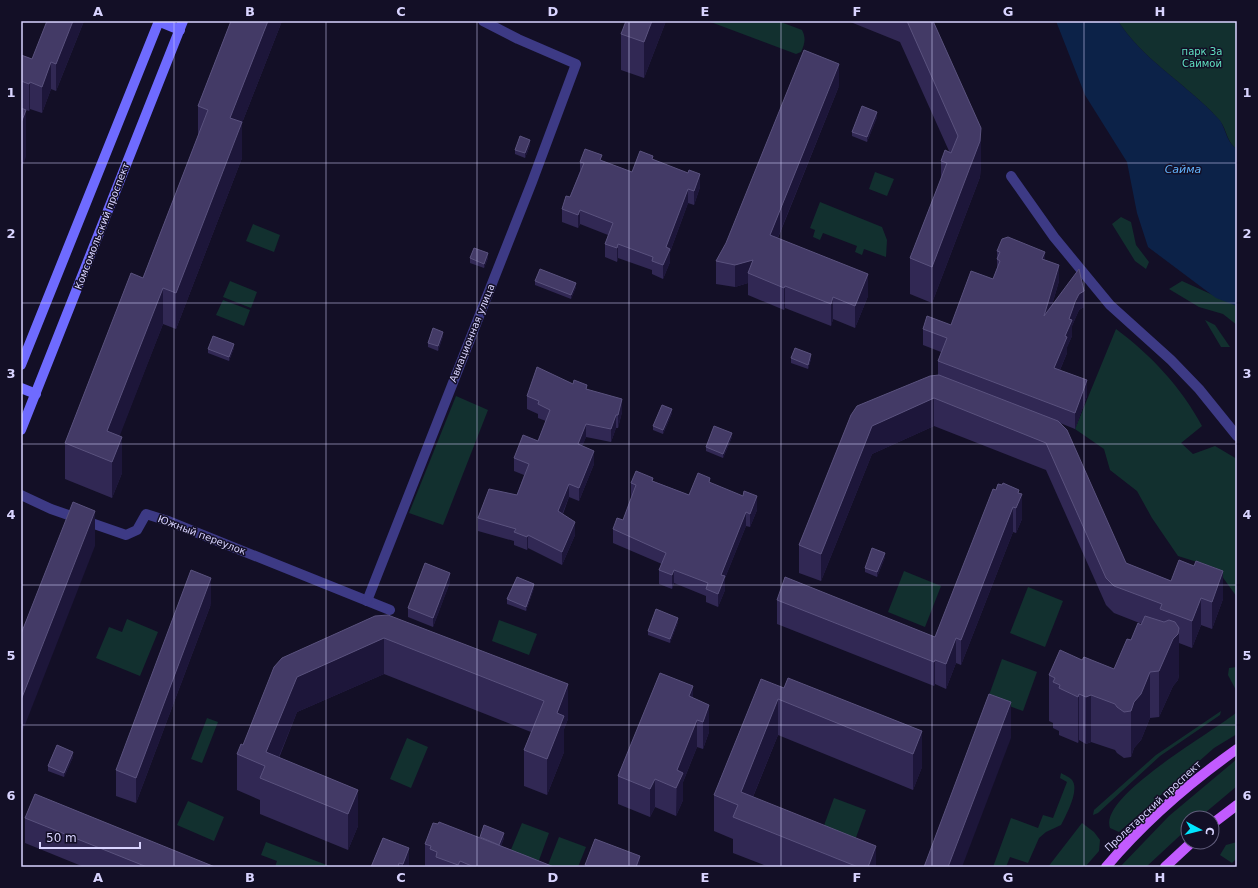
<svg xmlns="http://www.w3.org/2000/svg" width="1258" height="888" font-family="'DejaVu Sans',sans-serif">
	<rect width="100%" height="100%" fill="#130f26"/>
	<g fill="#12302f">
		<path d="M708 21H778L802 30C806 38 805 43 801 52L796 54Z"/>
		<path d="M1118 21H1237V149C1227 143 1227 130 1220 121 1218 118 1214 115 1212 112 1181 81 1142 58 1118 21Z"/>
		<path d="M875 172 894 179 887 196 869 189Z"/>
		<path d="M820 202 882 227 887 240 886 257 864 249 862 255 855 252 857 246 823 233 820 240 813 237 815 230 810 228Z"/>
		<path d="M1121 217 1131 222 1136 245 1149 262 1146 269 1135 261 1112 224Z"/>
		<path d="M253 224 280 235 274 252 246 241Z"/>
		<path d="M230 281 257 292 251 308 223 297Z"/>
		<path d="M1182 281 1237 306V325L1223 314 1199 307 1169 289Z"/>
		<path d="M223 300 250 310 244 326 216 315Z"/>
		<path d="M1205 320 1215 325 1230 347H1221Z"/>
		<path d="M1116 329C1151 355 1181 387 1202 426L1181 443 1193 454 1215 446 1237 459V597L1216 568 1178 556 1152 518 1137 491 1110 470 1104 449 1075 429Z"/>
		<path d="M456 396 488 410 443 525 409 513Z"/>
		<path d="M904 571 941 586 925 627 888 612Z"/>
		<path d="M1028 587 1063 601 1045 647 1010 633Z"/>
		<path d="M127 619 158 632 140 676 96 658 109 627 122 632Z"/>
		<path d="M499 620 537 634 529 655 492 641Z"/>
		<path d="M1002 659 1037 672 1023 711 988 698Z"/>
		<path d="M1237 667V692L1228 675 1229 668Z"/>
		<path d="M1221 711 1220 715 1160 756 1098 813 1093 815 1094 810 1156 755Z"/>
		<path d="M1237 712V734L1214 748 1119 832 1110 828C1098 796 1215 731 1237 712Z"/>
		<path d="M207 718 218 722 202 763 191 759Z"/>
		<path d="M407 738 428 747 411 788 390 779Z"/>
		<path d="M1237 759V786L1199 818H1188V828L1146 867H1120L1169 816Z"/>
		<path d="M1061 773C1064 775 1070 777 1072 780 1080 790 1066 815 1061 825L1046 832 1039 838 1028 863 1010 857 1006 867H993L1011 818 1038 828 1043 815 1053 818 1067 782 1060 778Z"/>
		<path d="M834 798 866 810 854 843 822 831Z"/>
		<path d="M188 801 224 817 214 841 177 825Z"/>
		<path d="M522 823 549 833 538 863 510 852Z"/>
		<path d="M1082 823 1094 832 1100 840 1099 851 1085 867H1048Z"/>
		<path d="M559 837 586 847 578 867H553L548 865Z"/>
		<path d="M266 842 332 867H275L277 861 261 855Z"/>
		<path d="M1237 842V858L1232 863 1220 855 1226 845Z"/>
	</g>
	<path fill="#0c2248" d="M1056 21H1118C1142 58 1181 81 1212 112 1215 116 1220 119 1222 124 1226 132 1228 144 1237 149V306L1216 298 1148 247 1137 213 1127 162 1085 95Z"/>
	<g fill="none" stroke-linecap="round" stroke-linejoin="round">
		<g stroke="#3d3a85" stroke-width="10">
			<path d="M1011 176 1054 237 1110 305 1171 360 1199 389 1237 436"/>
			<path d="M21 495 51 509 126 535 137 530 146 514 168 521 390 610"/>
			<path d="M367 601 532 182 576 64 518 39 483 21"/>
		</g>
		<g stroke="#6f6bff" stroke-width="10">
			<path d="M158 21 180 30"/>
			<path d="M21 365 159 21"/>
			<path d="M21 388 36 394"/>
			<path d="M21 430 183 21"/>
		</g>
		<g stroke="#c25bff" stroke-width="10">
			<path d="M1212 824 1237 805"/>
			<path d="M1106 867C1144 822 1189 783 1237 749"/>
			<path d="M1165 867 1192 842"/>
		</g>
	</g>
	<g fill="#312854">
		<path d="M84 21 56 91 51 89 42 113 30 109 29 111 21 108V55L32 59Z"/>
		<path d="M231 21H282L242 123V158L176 329 163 324 119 436 122 473 112 498 65 479V443L143 278 198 136V106Z"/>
		<path d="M666 21 644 78 621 70V34Z"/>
		<path d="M848 21H933L981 164 980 177 932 303 910 294V258L941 179V161L949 151 900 42Z"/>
		<path d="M839 86 778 238 868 296 855 328 833 319 831 326 785 308 784 310 748 295V283L735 287 716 284V261Z"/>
		<path d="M877 117 867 142 852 136V132Z"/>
		<path d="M530 145 525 158 515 154V150Z"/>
		<path d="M653 159 700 187 694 205 688 203 670 252V262L663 279 652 274V270L618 258 617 262 605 257V244L608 235 580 224 578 228 562 222V209L570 197 580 171V162L632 172Z"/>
		<path d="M997 251 1045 260 1059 281 1052 305 1084 307 1079 310 1075 319 1072 326V336L1067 347V353L1060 370 1087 396 1075 429 1060 423 1126 563 1171 581 1223 599 1212 629 1201 625 1192 648 1179 643V674L1178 680 1173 686 1159 717 1150 718 1141 740 1134 748 1131 757 1124 758 1117 753 1115 750 1091 742 1086 744 1079 740 1078 743 1059 735V731L1053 728V723L1049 721V675L1082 660 1114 669 1131 640 1142 624 1114 613 1106 605 1046 470 934 426 872 454 821 581 799 573V545L851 415 938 375V361L941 352 923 345V329L951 325 993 279 997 268Z"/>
		<path d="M470 258H488L484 268 470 263Z"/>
		<path d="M535 281 576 287 571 299 535 285Z"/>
		<path d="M443 336 438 351 428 347V343Z"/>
		<path d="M234 348 229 361 208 353V349Z"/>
		<path d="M791 358 811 359 808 369 791 363Z"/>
		<path d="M573 384 587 389 622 412 618 428H616L611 442 586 437 582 446 594 464 579 501 569 497 563 514 575 535 562 565 528 548 527 550 514 545V541L478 531V518L517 495 524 475 514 471V458L538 441 546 421 538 418V414L527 409V396Z"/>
		<path d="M672 413 663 434 653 430V426Z"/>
		<path d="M732 437 723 458 706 451V447Z"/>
		<path d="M653 481 689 495 710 483 757 510 750 527 746 526 725 578V590L718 607 706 602V596L674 583 672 589 659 584V570L662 564 613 543V529L623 520 632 497 631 496V483Z"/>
		<path d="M1019 493 1022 519 1016 533 1013 532 961 665 956 663 946 689 935 684 934 686 777 624V600L935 637Z"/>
		<path d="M885 557 877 577 865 572V568Z"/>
		<path d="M450 582 433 627 408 617V608Z"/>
		<path d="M534 588 526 611 507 604V599Z"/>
		<path d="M211 604 136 803 116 796V770Z"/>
		<path d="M375 616 568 684V719L564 729V752L547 795 524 786V750L531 732 384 674 297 712 279 758 358 790V826L348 850 260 814V800L237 790V754L243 745Z"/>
		<path d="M678 622 670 643 648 635V631Z"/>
		<path d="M784 688 922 731V767L913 790 778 735 753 797 876 867H769L733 853V839L714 831V795Z"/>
		<path d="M693 698 709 732 703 749 697 747 683 782V800L676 816 655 807 650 817 618 804V776Z"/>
		<path d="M73 757 64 777 48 771V766Z"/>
		<path d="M25 818 215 867H84L25 843Z"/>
		<path d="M383 838 409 867H371Z"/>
		<path d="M480 838H504L501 846 554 867H425V844Z"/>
	</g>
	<g fill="#1d163a">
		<path d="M73 21H84L56 91V64Z"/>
		<path d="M268 21H282L242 123V158L176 329V293L230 118Z"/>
		<path d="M652 21H666L644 78V42Z"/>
		<path d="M51 62V89L42 113V87Z"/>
		<path d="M839 64V86L770 257V235Z"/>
		<path d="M30 82V109L29 111V84Z"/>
		<path d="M26 110V157L21 170V123Z"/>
		<path d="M877 112V117L867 142V137Z"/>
		<path d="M981 128V164L980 177 932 303V267Z"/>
		<path d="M530 140V145L525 158V153Z"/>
		<path d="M700 174V187L694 205V191Z"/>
		<path d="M688 189V203L670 252V262L663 279V265L666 247Z"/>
		<path d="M580 210V224L578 228V215Z"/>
		<path d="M618 244V258L617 262V248Z"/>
		<path d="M1045 252V268L1042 259Z"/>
		<path d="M488 253V258L484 268V264Z"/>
		<path d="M753 260 748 273V283L735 287V265Z"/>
		<path d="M1059 265V281L1044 332V316Z"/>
		<path d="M868 274V296L855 328V306Z"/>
		<path d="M576 283V287L571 299V295Z"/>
		<path d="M785 286V308L784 310V288Z"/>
		<path d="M163 288V324L110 461 107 431Z"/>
		<path d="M1084 291V307L1079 310 1075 319 1072 326V336L1067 347V353L1054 384V368L1065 336 1069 319 1079 294Z"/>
		<path d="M833 297V319L831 326V304Z"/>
		<path d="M443 332V336L438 351V346Z"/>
		<path d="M234 344V348L229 361V357Z"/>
		<path d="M811 354V359L808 369V365Z"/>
		<path d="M1087 380V396L1075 429V413Z"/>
		<path d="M934 398V426L872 454 821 581V554L872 426Z"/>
		<path d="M622 399V412L618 428V415Z"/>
		<path d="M672 409V413L663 434V430Z"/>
		<path d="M616 415V428L611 442V429Z"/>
		<path d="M586 424V437L578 457V444Z"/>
		<path d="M732 433V437L723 458V454Z"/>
		<path d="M122 437V473L112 498V462Z"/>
		<path d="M594 451V464L579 501V488Z"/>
		<path d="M569 484V497L558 524V511Z"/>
		<path d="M1019 490V502L1022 494V519L1016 533V508L1018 493Z"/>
		<path d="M757 496V510L750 527V514Z"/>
		<path d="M1013 507V532L961 665V640Z"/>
		<path d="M95 511V546L21 735V700Z"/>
		<path d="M746 512V526L725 578V590L718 607V594L721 575Z"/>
		<path d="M575 522V535L562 565V552Z"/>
		<path d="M528 535V548L527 550V537Z"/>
		<path d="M885 553V557L877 577V572Z"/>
		<path d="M674 570V583L672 589V575Z"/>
		<path d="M1223 571V599L1212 629V602Z"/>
		<path d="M450 573V582L433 627V618Z"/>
		<path d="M211 578V604L136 803V778Z"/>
		<path d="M534 584V588L526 611V607Z"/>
		<path d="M1201 598V625L1192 648V621Z"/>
		<path d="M678 618V622L670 643V639Z"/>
		<path d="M1179 628V674L1178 680 1173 686 1159 717V671L1173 639Z"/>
		<path d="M384 638V674L297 712 269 781 266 752 297 677Z"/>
		<path d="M956 638V663L946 689V664Z"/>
		<path d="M935 660V684L934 686V662Z"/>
		<path d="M1150 672V718L1141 740 1134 748 1131 757V711L1134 702Z"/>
		<path d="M568 684V719L564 729V752L547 795V759L557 713Z"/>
		<path d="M693 686V714L689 696Z"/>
		<path d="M1079 694V740L1078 743V697Z"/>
		<path d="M1091 695V742L1086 744V697Z"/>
		<path d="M778 699V735L743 821 741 792Z"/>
		<path d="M1011 702V738L962 867H948Z"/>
		<path d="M709 705V732L703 749V722Z"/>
		<path d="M697 720V747L683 782V800L676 816 677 770Z"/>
		<path d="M922 731V767L913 790V754Z"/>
		<path d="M73 752V757L64 777V773Z"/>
		<path d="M655 779V807L650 817V789Z"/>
		<path d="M358 790V826L348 850V814Z"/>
		<path d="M504 833V838L499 850V845Z"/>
		<path d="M876 846V867H868Z"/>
		<path d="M409 848V867H403V864Z"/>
		<path d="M640 856V867H636Z"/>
	</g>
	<g fill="#433a66" stroke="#5a527e">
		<path d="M47 21H73L56 64 51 62 42 87 30 82 29 84 21 81V55L32 59Z"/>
		<path d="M231 21H268L230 118 242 122 176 293 163 288 107 431 122 437 112 462 65 443 131 273 143 278 208 110 198 106Z"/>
		<path d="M626 21H652L644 42 621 34Z"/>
		<path d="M907 21H933L981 128 980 141 932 267 910 258 947 163 941 161 945 150 951 153 958 136Z"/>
		<path d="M804 50 839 64 770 235 868 274 855 306 833 297 831 304 785 286 784 288 748 273 753 260 735 265 716 261 726 243Z"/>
		<path d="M862 106 877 112 867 137 852 132Z"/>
		<path d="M21 108 26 110 21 123Z"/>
		<path d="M520 136 530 140 525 153 515 150Z"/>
		<path d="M585 149 602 155 600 160 632 172 640 151 653 156 652 159 688 173 689 170 700 174 694 191 688 189 666 247 670 249 663 265 652 261 653 257 618 244 617 248 605 244 613 223 580 210 578 215 562 209 566 196 570 197 584 163 580 162Z"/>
		<path d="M1008 237 1045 252 1042 259 1059 265 1044 316 1079 269 1084 291 1079 294 1075 302 1069 319 1072 320 1065 336 1067 337 1054 368 1087 380 1075 413 938 361 947 338 923 329 927 316 951 325 971 271 993 279 1000 261 997 259 1000 252 997 251 1002 239Z"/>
		<path d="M474 248 488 253 484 264 470 258Z"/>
		<path d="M540 269 576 283 571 295 535 281Z"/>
		<path d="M433 328 443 332 438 346 428 343Z"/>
		<path d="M213 336 234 344 229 357 208 349Z"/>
		<path d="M795 348 811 354 808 365 791 358Z"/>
		<path d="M537 367 573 384 574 380 587 385 586 389 622 399 618 415H616L611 429 586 424 578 444 594 451 579 488 569 484 558 511 575 522 562 552 528 535 527 537 514 532 516 529 478 518 489 489 517 495 529 464 514 458 523 435 538 441 550 410 538 404 539 401 527 396Z"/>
		<path d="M939 375 1058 421 1067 430 1126 563 1171 581 1179 560 1194 566 1196 561 1223 571 1212 602 1201 598 1192 621 1160 609 1162 604 1114 586 1106 578 1046 443 934 398 872 426 821 554 799 545 851 415 857 406 930 376Z"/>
		<path d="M662 405 672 409 663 430 653 426Z"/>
		<path d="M714 426 732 433 723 454 706 447Z"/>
		<path d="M636 471 653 478 652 481 689 495 698 473 710 478 709 482 743 496 744 491 757 496 750 514 746 512 721 575 725 576 718 594 706 589 708 583 674 570 672 575 659 570 666 553 613 529 617 518 623 520 636 485 631 483Z"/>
		<path d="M1003 483 1019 490 1018 493 1022 494 1016 508 1013 507 961 640 956 638 946 664 935 660 934 662 777 600 785 577 935 637 993 489 996 490 998 484 1002 485Z"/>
		<path d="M73 502 95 511 21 700V634Z"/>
		<path d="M872 548 885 553 877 572 865 568Z"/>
		<path d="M425 563 450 573 433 618 408 608Z"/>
		<path d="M191 570 211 578 136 778 116 770Z"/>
		<path d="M517 577 534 584 526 607 507 599Z"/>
		<path d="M656 609 678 618 670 639 648 631Z"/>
		<path d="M388 615 568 684 557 713 564 716 547 759 524 750 544 701 384 638 297 677 266 752 358 790 348 814 260 778 265 766 237 754 241 744 243 745 274 667 282 658 375 616Z"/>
		<path d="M1145 616 1164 622 1169 620 1175 622 1179 628 1178 634 1173 639 1159 671 1150 672 1141 694 1134 702 1131 711 1124 712 1117 707 1115 704 1091 695 1086 697 1079 694 1078 697 1059 688 1060 685 1053 682 1055 678 1049 675 1060 650 1082 660 1084 657 1114 669 1127 639 1131 640 1138 623 1141 625Z"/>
		<path d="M660 673 693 686 689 696 709 705 703 722 697 720 677 770 683 773 676 788 655 779 650 789 618 776Z"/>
		<path d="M788 678 922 731 913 754 778 699 741 792 876 846 868 867H858L733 817 738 805 714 795 761 679 784 688Z"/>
		<path d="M989 694 1011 702 948 867H924Z"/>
		<path d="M57 745 73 752 64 773 48 766Z"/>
		<path d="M35 794 215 867H147L25 818Z"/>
		<path d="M439 822 524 855 554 867H474L460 861 458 865 436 857 437 852 430 849 431 846 425 844 433 823 438 824Z"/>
		<path d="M484 825 504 833 499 845 480 837Z"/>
		<path d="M383 838 409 848 403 864 399 863 398 867H371Z"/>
		<path d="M595 839 640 856 636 867H591L585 865Z"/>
	</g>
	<path fill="none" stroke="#d9d4ff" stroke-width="1" stroke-opacity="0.55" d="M174 21V867M326 21V867M477 21V867M629 21V867M781 21V867M932 21V867M1084 21V867M21 163H1237M21 303H1237M21 444H1237M21 585H1237M21 725H1237"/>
	<g text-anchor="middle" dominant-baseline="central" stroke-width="3" stroke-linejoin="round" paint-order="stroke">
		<g font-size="10" fill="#5fe0c0" stroke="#130f26">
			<text x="1202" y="51">парк За<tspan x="1202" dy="12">Саймой</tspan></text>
		</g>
		<g font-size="10" fill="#d9d4ff" stroke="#130f26">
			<text transform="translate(102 226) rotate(-69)">Комсомольский проспект</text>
			<text transform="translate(472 333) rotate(-68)">Авиационная улица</text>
			<text transform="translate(202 535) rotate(21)">Южный переулок</text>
			<text transform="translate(1153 806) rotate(-43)">Пролетарский проспект</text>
		</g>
		<g font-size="11" font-style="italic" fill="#62b6ff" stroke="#130f26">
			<text x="1183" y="169">Сайма</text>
		</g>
	</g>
	<rect width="1258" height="888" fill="none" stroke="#130f26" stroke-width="44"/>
	<g transform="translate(1200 830) rotate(97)"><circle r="19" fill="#130f26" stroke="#625e7d"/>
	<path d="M0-3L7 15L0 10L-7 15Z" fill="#00e5ff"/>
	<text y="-6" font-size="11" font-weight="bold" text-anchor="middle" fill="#d9d4ff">С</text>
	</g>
	<path d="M40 842v6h100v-6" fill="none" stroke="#d9d4ff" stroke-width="2"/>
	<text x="46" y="842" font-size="12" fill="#d9d4ff" stroke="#130f26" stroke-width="3" paint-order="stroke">50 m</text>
	<rect x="22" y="22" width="1214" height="844" fill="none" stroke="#d9d4ff" stroke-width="1.5"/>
	<g font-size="13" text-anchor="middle" font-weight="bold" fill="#d9d4ff">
		<text x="98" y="16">A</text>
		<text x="250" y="16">B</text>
		<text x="401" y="16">C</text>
		<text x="553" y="16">D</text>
		<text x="705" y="16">E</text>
		<text x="857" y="16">F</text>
		<text x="1008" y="16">G</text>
		<text x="1160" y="16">H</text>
		<text x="11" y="97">1</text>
		<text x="1247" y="97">1</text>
		<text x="11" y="238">2</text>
		<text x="1247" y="238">2</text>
		<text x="11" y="378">3</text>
		<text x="1247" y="378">3</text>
		<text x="11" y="519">4</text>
		<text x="1247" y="519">4</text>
		<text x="11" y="660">5</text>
		<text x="1247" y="660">5</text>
		<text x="11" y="800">6</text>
		<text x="1247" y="800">6</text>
		<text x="98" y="882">A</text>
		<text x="250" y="882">B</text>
		<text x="401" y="882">C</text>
		<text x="553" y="882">D</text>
		<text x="705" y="882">E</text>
		<text x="857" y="882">F</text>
		<text x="1008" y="882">G</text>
		<text x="1160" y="882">H</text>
	</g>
</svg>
